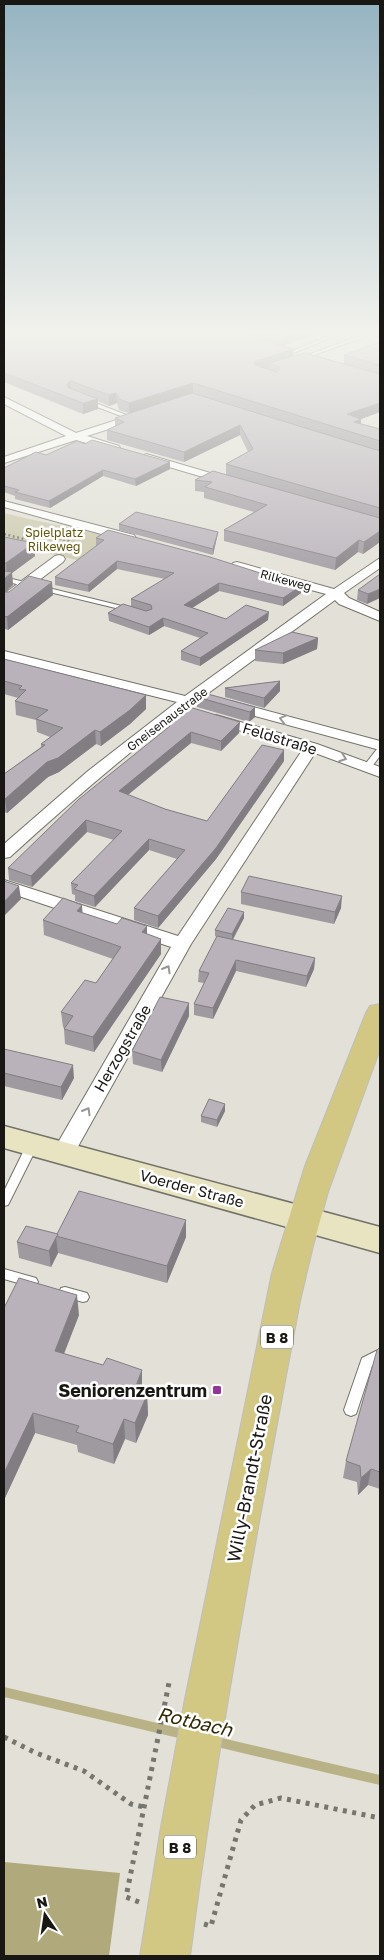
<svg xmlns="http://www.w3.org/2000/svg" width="384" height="1960" font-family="'Golos Text',sans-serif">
	<rect width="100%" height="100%" fill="#e3e1d7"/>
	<path fill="#ccc8ac" d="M4 513C39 522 74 528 109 537L77 560 4 543Z"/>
	<path fill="#afa97c" d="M4 1862 120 1873 109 1956H4Z"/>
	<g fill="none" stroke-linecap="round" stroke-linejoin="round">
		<g stroke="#b9b286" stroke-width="10">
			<path d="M4 1692 187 1735"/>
			<path d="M213 1741 380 1780"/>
		</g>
		<defs>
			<g id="lane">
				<path d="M341 331H348L291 354 287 353Z"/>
				<path d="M373 331H380L306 358 302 357Z"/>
				<path d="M84 400H88L134 418 129 419 84 402Z"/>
				<path d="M4 577 134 609 135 610 132 612 4 581Z"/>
				<path d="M377 749H380V756L370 769H364L363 767Z"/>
				<path d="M32 1141 36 1142 38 1145 8 1205 4 1206V1191L28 1142Z"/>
				<path d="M4 1269 36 1278 38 1282 36 1286 32 1287 4 1279Z"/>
				<path d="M65 1287 87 1293 89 1297 87 1301 83 1302 61 1296 59 1292 61 1288Z"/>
				<path d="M380 1349V1361L372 1366 356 1414 351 1416 346 1414 344 1410 362 1358Z"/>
			</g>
			<g id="street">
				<path d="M4 397 76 433 135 414 139 413 144 416 143 418 87 436 119 446 120 448 119 450 115 451 76 440 4 463V457L66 436 4 404Z"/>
				<path d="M146 454 234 480 236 482 230 485 142 459 141 457Z"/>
				<path d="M4 501 134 535 136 538 130 542 4 507Z"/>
				<path d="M59 555 63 556 65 559 63 562 9 603 4 604V594L55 556Z"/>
				<path d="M380 558V568L344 593 349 598 380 612V621L339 604 335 600 203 697 204 699 202 702C183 707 167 723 152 735 103 774 56 815 10 857L4 858V844L88 771 177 702 4 659V651L185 696 326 594 233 569 231 566 233 563 237 562 334 589Z"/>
				<path d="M231 701 380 741V750L226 708 224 705 226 702Z"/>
				<path d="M216 715 317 744 380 767V777L315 753 191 944 71 1159 63 1161 55 1159 52 1153 171 947 4 891V880L178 936 303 749 211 722 209 719 211 716Z"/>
			</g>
			<path id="secondary" d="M4 1126 380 1227V1253L4 1148Z"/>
			<path id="primary" d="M380 1004V1049L328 1192 313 1246 300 1301C259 1519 218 1737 190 1956H140L161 1827 185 1699 272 1273 305 1166 366 1013 370 1006Z"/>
		</defs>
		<use href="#lane" stroke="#737269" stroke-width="2"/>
		<use href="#street" stroke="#737269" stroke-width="2"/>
		<use href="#secondary" stroke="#737269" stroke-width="3"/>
		<use href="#primary" stroke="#bebebd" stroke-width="2"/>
		<path stroke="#76756e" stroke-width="2.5" stroke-dasharray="2 2.5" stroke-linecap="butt" d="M4 534 24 539 33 532 70 541"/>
		<g stroke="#76756e" stroke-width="5" stroke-dasharray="4 5.5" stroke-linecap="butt">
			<path d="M4 1737 36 1753 84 1771 131 1804 144 1807"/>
			<path d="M139 1902 126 1897 170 1678"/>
			<path d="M204 1924 211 1926 241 1820 255 1805 281 1798 380 1818"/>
		</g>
		<use href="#lane" fill="#fff" fill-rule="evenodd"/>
		<use href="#street" fill="#fff" fill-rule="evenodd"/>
		<use href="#secondary" fill="#e8e3c1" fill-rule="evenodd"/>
		<use href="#primary" fill="#d2c883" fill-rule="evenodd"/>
	</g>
	<g fill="#9f99a0">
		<path d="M4 331H323L282 346 293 356 344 364V355L380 342V412L361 419V424L380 429V542L363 554 358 552 335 570 224 541V530L254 512 204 498V492L195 491V480L226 474V464L248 452 240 435 184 462 107 440V430L115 426V418L129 413 119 410 117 403 109 406 98 401V409L83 414 4 382Z"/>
		<path d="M85 444 170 462V469L136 486 103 476 50 508 15 499V496L4 492V468Z"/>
		<path d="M119 524 218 532 217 537 213 555 119 530Z"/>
		<path d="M4 537 34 543 35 556 12 573 13 585 4 592 53 595 8 630 5 629 4 633Z"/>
		<path d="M96 538 301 586V593L283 606 219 591 192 608 226 619 268 620 200 666 181 660V651L200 638 164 626 149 635 109 621 108 613 131 607V599L165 579 117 569 89 592 55 585V577L97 546H96Z"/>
		<path d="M380 574 367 604 357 600 358 590Z"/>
		<path d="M318 638 317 649 283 664 255 661V650Z"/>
		<path d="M4 659 146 709 130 724 101 746 96 744 59 772 48 777 7 813 4 812V774L41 747V744L50 737 37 732 36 720 16 715 15 701 18 698 4 694Z"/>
		<path d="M280 681V691L264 708 225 697V688Z"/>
		<path d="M197 697 255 707V717L249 722 197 707Z"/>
		<path d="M165 725 239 733 221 751 191 743 128 795 165 809 207 821 284 761 216 859 158 928 134 920V908L177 859 149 850 95 907 75 901V895L72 894 71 883 114 840 87 832 32 887 9 880 8 868 165 730Z"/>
		<path d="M241 892 341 908 334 924 241 904Z"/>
		<path d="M244 912V918L233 940 315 958 314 969 306 987 236 971 213 1019 194 1015V1004L204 983 198 982 199 971 217 937 215 936V930Z"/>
		<path d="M83 913 161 939V954L94 1052 65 1044 64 1029V1028L63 1027 61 1012 96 983 113 959 44 935 43 920Z"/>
		<path d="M189 1016 162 1072 133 1064 132 1051Z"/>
		<path d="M4 1049 74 1078 62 1100 4 1086Z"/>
		<path d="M225 1104V1111L217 1127 201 1122V1116Z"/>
		<path d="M58 1234 186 1237 167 1283 58 1253 51 1267 19 1258 17 1242Z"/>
		<path d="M4 1308 79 1315 64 1354 142 1390 141 1393 147 1395 148 1415 136 1443 125 1439 114 1464 78 1452 77 1445 35 1433 4 1500Z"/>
		<path d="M380 1347V1489L368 1485 358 1495 357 1482 343 1478 346 1461Z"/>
	</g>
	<g fill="#827d82">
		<path d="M297 331H323L282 346V337Z"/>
		<path d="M273 334V343L268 344 269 335Z"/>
		<path d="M293 349V359L269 363V367L253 372 254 362Z"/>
		<path d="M70 381 71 391 67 385Z"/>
		<path d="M193 383V393L129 414V403Z"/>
		<path d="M116 393 117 403 109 406V395Z"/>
		<path d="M98 399V409L83 414V403Z"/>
		<path d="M380 403V412L361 419 360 429 347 414Z"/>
		<path d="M240 425V435L184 462V452Z"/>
		<path d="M170 462V469L136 486 135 479Z"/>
		<path d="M103 470V476L50 508 49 501Z"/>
		<path d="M380 531V542L363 554 364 542Z"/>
		<path d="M218 532 217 537 213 555V549Z"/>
		<path d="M359 540 358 552 335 570 336 558Z"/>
		<path d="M34 543 35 556 12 573 13 585 4 593V579L7 576 6 563Z"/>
		<path d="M117 561V569L89 592 88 585Z"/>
		<path d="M52 582 53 595 8 630 7 617Z"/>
		<path d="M219 583V591L184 613V605Z"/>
		<path d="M301 586V593L283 606V598Z"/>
		<path d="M380 589V598L367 604 368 594Z"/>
		<path d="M269 612 268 620 200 666V658Z"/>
		<path d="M163 618 164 626 149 635V627Z"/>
		<path d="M318 638 317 649 283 664V653Z"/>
		<path d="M280 681V691L264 708V698Z"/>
		<path d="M146 695V709L130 724 101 746 100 732Z"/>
		<path d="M255 707V717L249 722 250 712Z"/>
		<path d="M240 722 239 733 221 751V741Z"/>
		<path d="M95 730 96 744 59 772 48 777 7 813 5 799 47 762Z"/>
		<path d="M191 732V743L119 802V791Z"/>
		<path d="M284 750V761L216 859 158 928V916Z"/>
		<path d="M86 820 87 832 32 887 31 876Z"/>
		<path d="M149 839V850L95 907 94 896Z"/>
		<path d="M19 886 21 899 4 916V902Z"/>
		<path d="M342 896 341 908 334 924 335 912Z"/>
		<path d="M82 905 83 920 77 911Z"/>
		<path d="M244 912V918L232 940V934Z"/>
		<path d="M147 926V941L142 932Z"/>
		<path d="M161 939V954L94 1052 93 1037Z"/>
		<path d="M315 958 314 969 306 987 307 976Z"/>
		<path d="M236 960V971L213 1019V1008Z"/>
		<path d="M189 1003V1016L162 1072 161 1060Z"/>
		<path d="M73 1065 74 1078 62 1100 61 1087Z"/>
		<path d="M225 1104V1111L217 1127V1120Z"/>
		<path d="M186 1220V1237L167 1283V1266Z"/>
		<path d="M56 1237 58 1253 51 1267 49 1251Z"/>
		<path d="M77 1295 79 1315 57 1371 55 1351Z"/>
		<path d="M142 1370V1390L135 1411 134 1391Z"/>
		<path d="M147 1395 148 1415 136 1443 135 1423Z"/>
		<path d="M33 1413 35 1433 4 1500V1473Z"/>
		<path d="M124 1419 125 1439 114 1464 113 1444Z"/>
		<path d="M371 1469 368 1485 358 1495 361 1478Z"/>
	</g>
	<g fill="#b9b2ba" stroke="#827d82">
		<path d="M4 331H233L293 349 254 362 255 365 277 372 279 370V367L269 363 305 353 380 374V403L347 414 361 419 354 422 380 429V441L193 383 129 403 119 399 116 393 109 395 70 381 67 385 69 388 98 399 83 403 4 373Z"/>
		<path d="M256 331H297L282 337 273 334 269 335Z"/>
		<path d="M380 342V365L344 355Z"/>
		<path d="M192 393 380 451V508L226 464 253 449 240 425 184 452 107 430 124 422 115 418Z"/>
		<path d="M92 440 170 462 135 479 103 470 49 501 15 492 19 490 4 486V468L36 452 46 455 77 441 85 444Z"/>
		<path d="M213 471 380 518V531L364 542 359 540 336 558 224 530 267 505 205 487 212 482 195 480Z"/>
		<path d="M136 512 218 532 213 549 119 524Z"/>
		<path d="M108 530 210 557 301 586 283 598 219 583 184 605 226 619 246 605 269 612 200 658 181 651 208 633 163 618 149 627 108 613 123 604 146 611 152 609 151 605 131 599 174 573 117 561 88 585 55 577 104 540 96 538Z"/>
		<path d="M4 537 34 543 6 563H4Z"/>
		<path d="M4 571 12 572 4 579Z"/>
		<path d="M380 574V589L368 594 358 590Z"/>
		<path d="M29 576 52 582 7 617 4 616V592H9Z"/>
		<path d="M292 632 318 638 283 653 255 650Z"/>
		<path d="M4 659 146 695 130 710 100 732 95 730 58 758 47 762 5 799 4 798V774L45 745 41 744 63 728 36 719 48 710 15 701 26 690 19 689 22 686 4 681Z"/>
		<path d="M280 681 264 698 225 688Z"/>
		<path d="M208 694 255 707 250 712 197 697Z"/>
		<path d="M186 706 240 722 221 741 191 732 119 791 165 809 207 821 262 745 284 750 216 848 158 916 134 908 185 850 149 839 94 896 74 889 78 885 71 883 122 831 86 820 31 876 8 868 79 799 170 726 165 725Z"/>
		<path d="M249 876 342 896 335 912 241 892Z"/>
		<path d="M4 881 19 886 4 902Z"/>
		<path d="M63 898 82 905 77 911 117 924 122 918 147 926 142 932 161 939 93 1037 64 1029 73 1016 61 1012 85 980 96 983 121 947 43 920Z"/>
		<path d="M228 908 244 912 232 934 215 930Z"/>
		<path d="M217 936 315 958 307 976 236 960 213 1008 194 1004 209 973 199 971Z"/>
		<path d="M160 997 189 1003 161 1060 132 1051Z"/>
		<path d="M4 1049 73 1065 61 1087 4 1073Z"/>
		<path d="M209 1099 225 1104 217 1120 201 1116Z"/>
		<path d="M79 1191 186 1220 167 1266 56 1236Z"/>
		<path d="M26 1226 58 1234 49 1251 17 1242Z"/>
		<path d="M19 1278 77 1295 55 1351 103 1365 107 1358 142 1370 134 1391 147 1395 135 1423 124 1419 113 1444 76 1432 79 1426 33 1413 4 1473V1308Z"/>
		<path d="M380 1347V1472L371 1469 361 1478 360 1466 346 1461 377 1350Z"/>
	</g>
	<defs><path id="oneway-chevron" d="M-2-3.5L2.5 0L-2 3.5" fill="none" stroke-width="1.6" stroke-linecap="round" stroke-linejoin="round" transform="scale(1.25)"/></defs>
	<g stroke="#979795">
		<use href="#oneway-chevron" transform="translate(283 719) rotate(-165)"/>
		<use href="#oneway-chevron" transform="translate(343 758) rotate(20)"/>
		<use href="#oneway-chevron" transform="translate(167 969) rotate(-60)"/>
		<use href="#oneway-chevron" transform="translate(87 1111) rotate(-60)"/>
	</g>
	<linearGradient id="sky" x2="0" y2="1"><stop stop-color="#95b3c1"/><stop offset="0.55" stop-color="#f2f2ed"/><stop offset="1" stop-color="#f2f2ed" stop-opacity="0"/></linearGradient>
	<rect width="384" height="606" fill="url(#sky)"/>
	<rect fill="#94339a" stroke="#fff" stroke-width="2" x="212" y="1385" width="10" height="10" rx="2.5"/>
	<g text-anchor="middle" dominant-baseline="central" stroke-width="5" stroke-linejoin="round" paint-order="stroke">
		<g font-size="12" fill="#615708" stroke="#fff">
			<text x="54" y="532">Spielplatz<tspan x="54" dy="14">Rilkeweg</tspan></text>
		</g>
		<g font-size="12" fill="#181714" stroke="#fff">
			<text transform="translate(286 580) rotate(15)">Rilkeweg</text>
			<text transform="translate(167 719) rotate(-37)">Gneisenaustraße</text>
		</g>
		<g fill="#fff" stroke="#5d5d5a" stroke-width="1">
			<rect x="261" y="1325.5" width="32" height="23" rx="4"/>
			<rect x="164" y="1835.5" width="32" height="23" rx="4"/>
		</g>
		<g font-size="14" font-weight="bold" fill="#181714">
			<text x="277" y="1337">B 8</text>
			<text x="180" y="1847">B 8</text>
		</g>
		<g font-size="15" fill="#181714" stroke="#fff">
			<text transform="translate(280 738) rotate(17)">Feldstraße</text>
			<text transform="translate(122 1048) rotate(-60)">Herzogstraße</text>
			<text transform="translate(192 1188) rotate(15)">Voerder Straße</text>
		</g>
		<g font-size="18" font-weight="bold" fill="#181714" stroke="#fff" text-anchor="end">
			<text x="207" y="1390">Seniorenzentrum</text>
		</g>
		<g font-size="18" fill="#181714" stroke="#fff">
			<text transform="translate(249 1478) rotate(-79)">Willy-Brandt-Straße</text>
		</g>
		<g font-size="19" font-style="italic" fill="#312b05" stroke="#fff">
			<text transform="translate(195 1721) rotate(13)">Rotbach</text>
		</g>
	</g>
	<rect width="384" height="1960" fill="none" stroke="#181714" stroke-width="10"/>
	<g transform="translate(45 1915) rotate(347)" stroke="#ffffff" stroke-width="4" paint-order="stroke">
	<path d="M0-4L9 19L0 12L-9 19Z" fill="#181714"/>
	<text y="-8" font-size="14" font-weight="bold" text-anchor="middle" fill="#181714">N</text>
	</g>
</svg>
